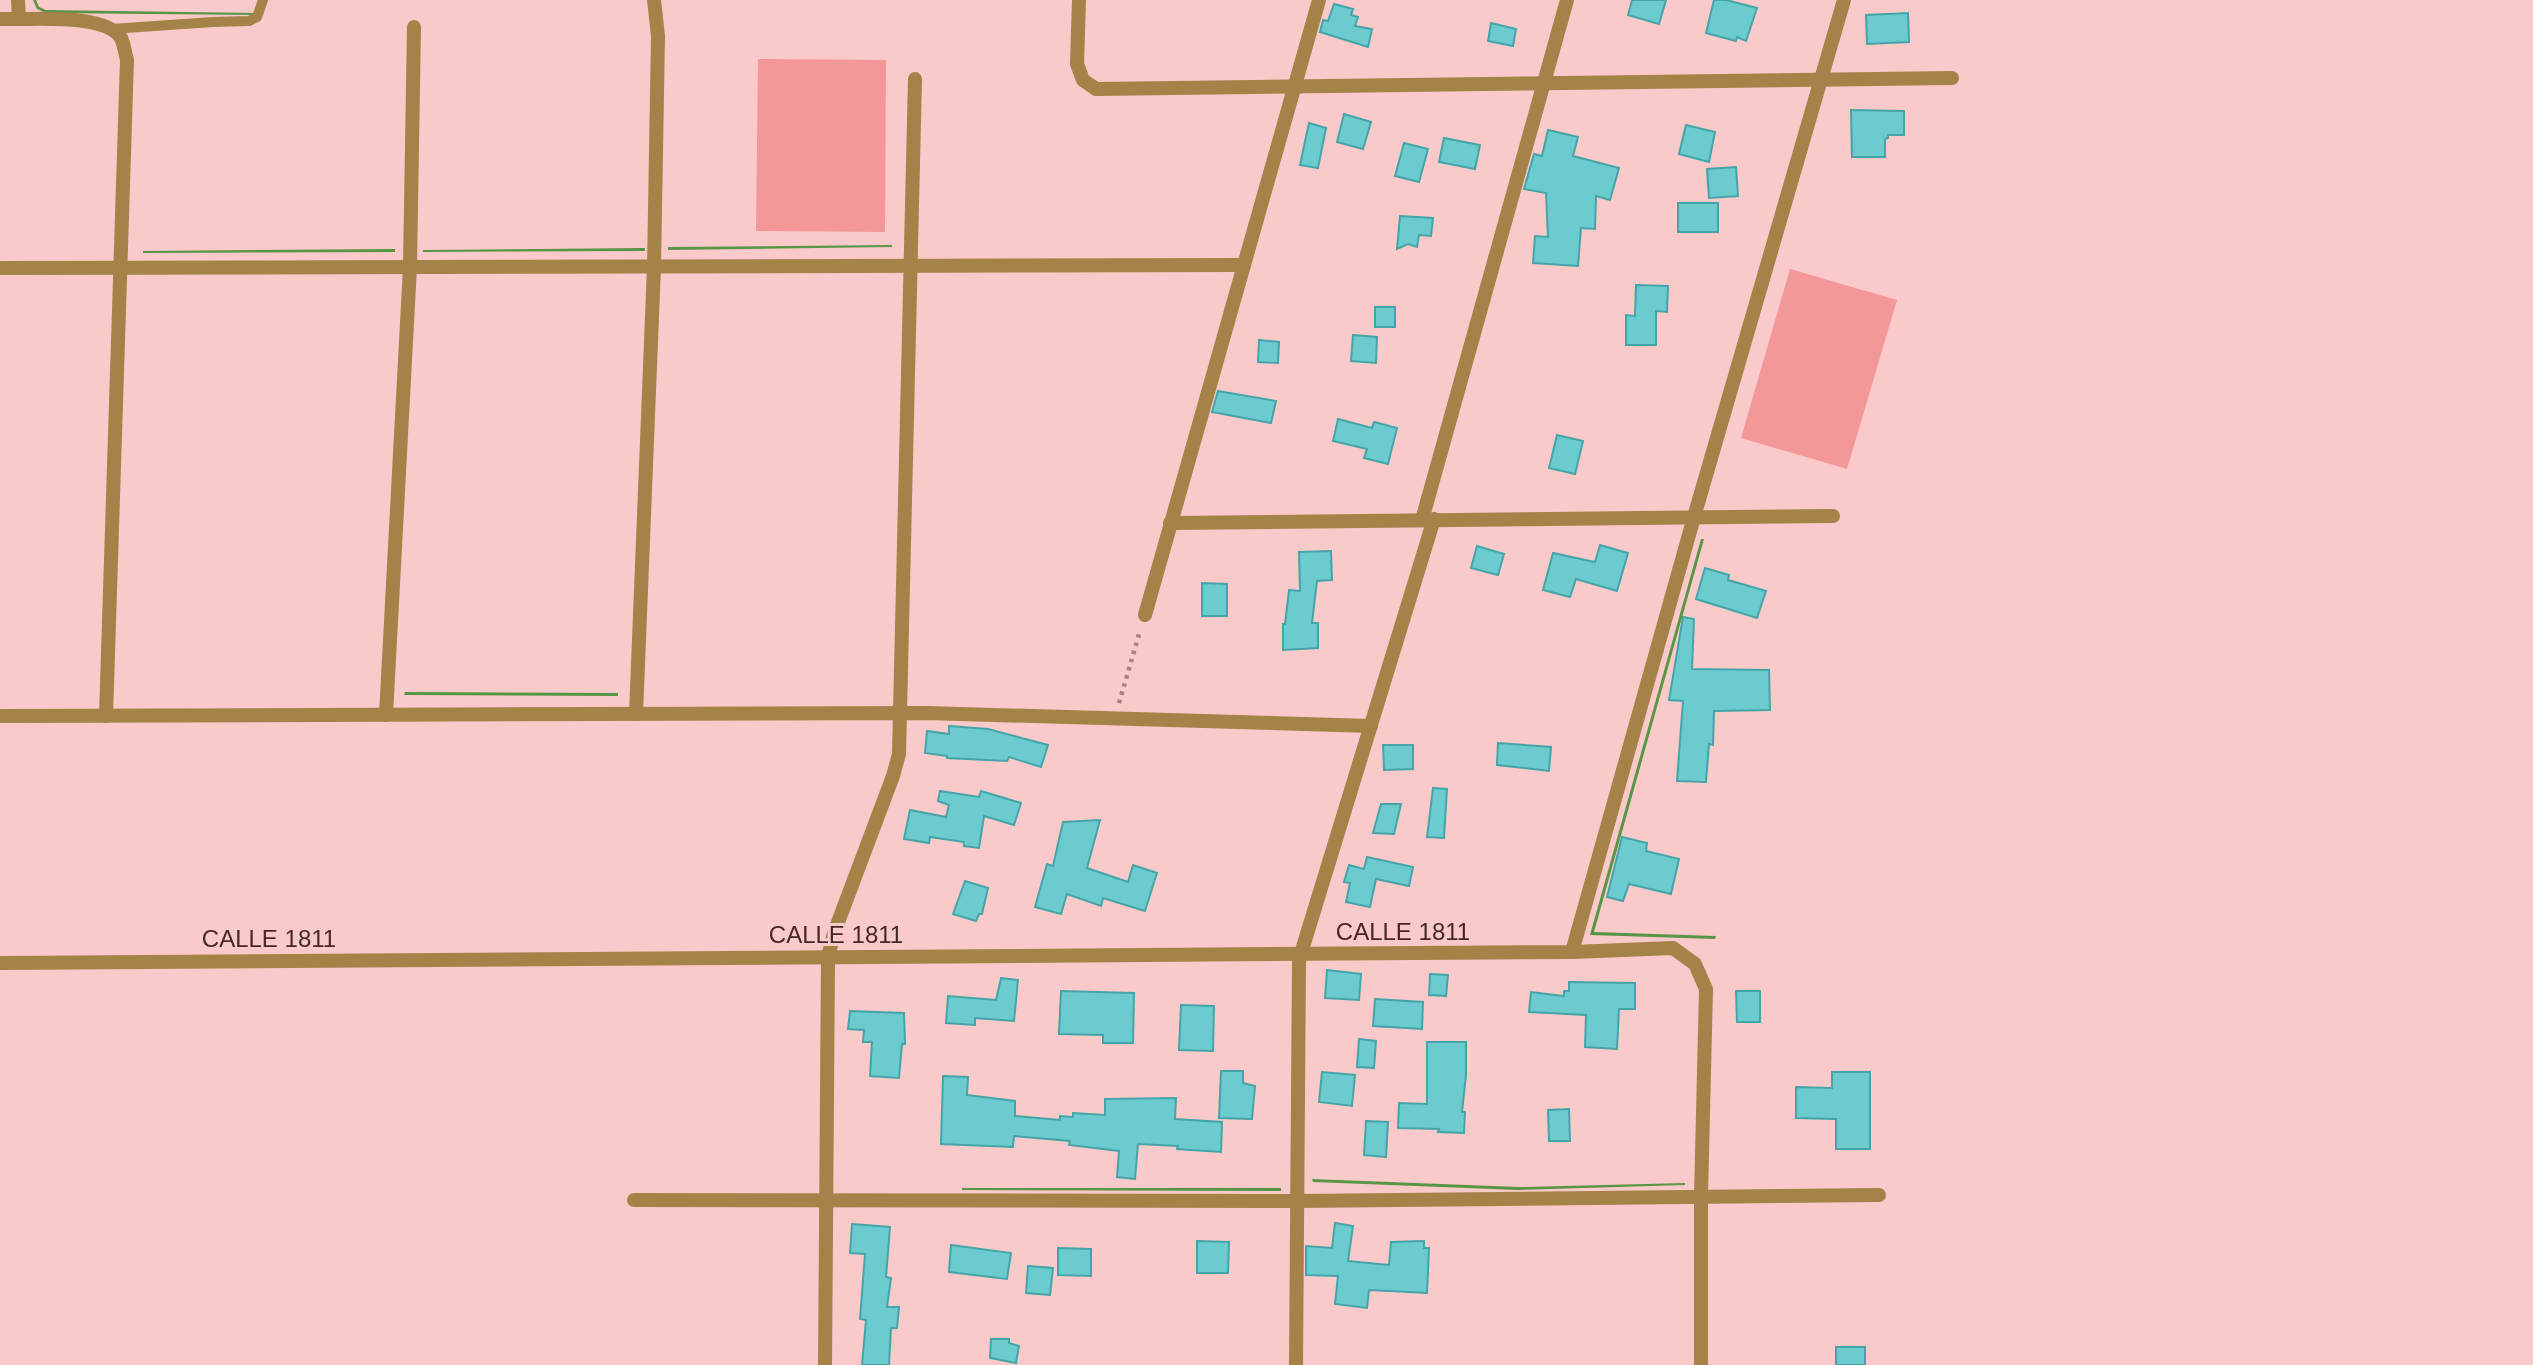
<svg xmlns="http://www.w3.org/2000/svg" width="2533" height="1365" font-family="Arial,sans-serif">
	<rect width="100%" height="100%" fill="#facaca"/>
	<g fill="#f39798">
		<path d="M758 59 886 60 885 232 756 231Z"/>
		<path d="M1790 269 1897 300 1847 469 1741 438Z"/>
	</g>
	<g fill="#589645">
		<path d="M33 0H36L39 7 46 10 257 13V15L46 13 37 9Z"/>
		<path d="M892 245V247L668 250V247Z"/>
		<path d="M645 248V251L423 252V250Z"/>
		<path d="M395 249V252L143 253V251Z"/>
		<path d="M1701 539H1704L1594 932 1716 936 1715 939 1590 935Z"/>
		<path d="M405 692 618 693V696L404 695Z"/>
		<path d="M1312 1179 1519 1187 1685 1183V1185L1518 1190 1313 1182Z"/>
		<path d="M962 1188H1281V1191L962 1190Z"/>
	</g>
	<g fill="#6ccbcf" stroke="#44a5a9" stroke-width="2">
		<path d="M1632 0H1666L1659 24 1628 15Z"/>
		<path d="M1714 0H1726L1757 8 1746 41 1737 37 1736 41 1706 33Z"/>
		<path d="M1334 4 1353 9 1351 15 1358 17 1355 26 1372 29 1368 47 1320 32 1323 20 1328 21Z"/>
		<path d="M1908 13 1909 42 1867 44 1866 15Z"/>
		<path d="M1491 23 1516 29 1513 46 1488 41Z"/>
		<path d="M1851 110 1904 111V135H1888V138L1885 139V157H1852Z"/>
		<path d="M1344 114 1371 122 1363 149 1337 142Z"/>
		<path d="M1309 123 1326 128 1318 168 1300 165Z"/>
		<path d="M1686 125 1715 132 1709 162 1679 154Z"/>
		<path d="M1548 130 1578 137 1573 156 1619 168 1610 200 1596 196 1595 229 1581 228 1578 266 1533 263 1535 236 1548 237 1546 193 1524 189 1534 154 1542 156Z"/>
		<path d="M1444 138 1480 145 1475 169 1439 162Z"/>
		<path d="M1404 143 1428 149 1419 182 1395 176Z"/>
		<path d="M1736 167 1738 196 1709 198 1707 169Z"/>
		<rect x="1678" y="203" width="40" height="29"/>
		<path d="M1400 216 1433 218 1431 236 1419 235 1417 247 1408 244 1397 249Z"/>
		<path d="M1636 285 1668 286 1667 312 1656 311V345H1626V315L1635 316Z"/>
		<rect x="1375" y="307" width="20" height="20"/>
		<path d="M1353 335 1377 337 1376 363 1351 361Z"/>
		<path d="M1259 340 1279 342 1278 363 1258 362Z"/>
		<path d="M1218 391 1276 401 1271 423 1212 412Z"/>
		<path d="M1338 419 1372 428 1374 422 1397 428 1388 464 1364 458 1367 449 1333 441Z"/>
		<path d="M1557 435 1583 441 1575 474 1549 468Z"/>
		<path d="M1600 545 1628 553 1617 591 1576 579 1570 597 1543 590 1553 553 1595 562Z"/>
		<path d="M1477 546 1504 554 1498 575 1471 568Z"/>
		<path d="M1331 551 1332 580 1317 581 1312 623H1318V648L1283 650V624H1285L1289 590 1300 591 1299 552Z"/>
		<path d="M1705 568 1729 575 1728 580 1766 591 1757 618 1696 599Z"/>
		<path d="M1202 583 1227 584V616H1202Z"/>
		<path d="M1683 617 1694 619 1692 669 1769 670 1770 710 1714 711 1713 745 1709 744 1706 782 1677 781 1683 701 1669 700Z"/>
		<path d="M949 726 988 729 1048 745 1041 767 1009 757 1007 761 947 758V756L925 753 927 731 949 734Z"/>
		<path d="M1498 743 1551 747 1549 771 1497 765Z"/>
		<path d="M1383 745H1413V769L1384 770Z"/>
		<path d="M1433 788 1447 789 1444 838 1427 837Z"/>
		<path d="M940 791 979 797 981 791 1021 803 1014 825 984 816 979 848 964 846V842L930 837 929 843 904 839 910 810 946 817 949 805 938 801Z"/>
		<path d="M1381 804H1401L1394 834 1373 833Z"/>
		<path d="M1100 820 1087 868 1128 882 1133 865 1157 873 1145 911 1103 898 1101 906 1067 894 1061 914 1035 907 1047 864 1053 866 1063 822Z"/>
		<path d="M1622 837 1647 843 1646 851 1679 859 1671 894 1629 884 1623 901 1607 897Z"/>
		<path d="M1367 857 1413 867 1409 886 1376 879 1370 907 1346 902 1350 883 1344 882 1349 865 1364 869Z"/>
		<path d="M965 881 988 888 982 914H979L976 921 953 914Z"/>
		<path d="M1327 970 1361 974 1359 1000 1325 998Z"/>
		<path d="M1430 974 1448 975 1446 996 1429 995Z"/>
		<path d="M1001 978 1018 980 1014 1021 975 1018V1025L946 1023 948 996 996 1000Z"/>
		<path d="M1569 982 1635 983V1009H1619L1617 1049 1585 1047 1586 1015 1529 1012 1531 992 1564 996V991H1569Z"/>
		<path d="M1061 991 1134 993 1133 1043H1103V1035L1059 1034Z"/>
		<path d="M1736 991H1760V1022H1737Z"/>
		<path d="M1375 999 1423 1002 1422 1029 1373 1026Z"/>
		<path d="M1181 1005 1214 1006 1213 1051 1179 1050Z"/>
		<path d="M850 1011 904 1013 905 1044H902L899 1078 870 1076 872 1042H863L864 1030 848 1029Z"/>
		<path d="M1359 1039 1376 1041 1374 1068 1357 1067Z"/>
		<path d="M1427 1042H1466V1075L1462 1112H1465L1464 1133 1438 1132 1439 1129 1398 1128 1399 1103 1427 1104Z"/>
		<path d="M1221 1071H1243V1083L1255 1086 1252 1119 1219 1118Z"/>
		<path d="M1322 1072 1355 1075 1352 1106 1319 1102Z"/>
		<path d="M1832 1072H1870V1149H1836V1119L1796 1118V1087L1832 1088Z"/>
		<path d="M943 1076 968 1077 967 1095 1015 1101V1116L1060 1120V1116L1073 1117V1113L1105 1115V1099L1176 1098 1175 1119 1222 1122 1221 1152 1177 1149 1178 1146 1138 1144 1135 1179 1117 1177 1119 1151 1069 1145 1070 1141 1014 1136 1013 1147 941 1144Z"/>
		<path d="M1569 1109 1570 1141H1549L1548 1110Z"/>
		<path d="M1366 1121 1388 1122 1386 1157 1364 1155Z"/>
		<path d="M1335 1223 1353 1226 1348 1261 1389 1265 1391 1242 1424 1241V1248H1429L1427 1293 1369 1290 1367 1308 1335 1304 1338 1276 1306 1275V1246L1332 1248Z"/>
		<path d="M852 1224 890 1227 886 1277 891 1278 887 1307H899L897 1328H891L889 1365H862L866 1320 860 1319 865 1254 850 1253Z"/>
		<path d="M1197 1241 1229 1242 1228 1273H1197Z"/>
		<path d="M951 1245 1011 1253 1007 1279 949 1272Z"/>
		<path d="M1058 1248 1091 1249V1276L1058 1275Z"/>
		<path d="M1028 1266 1053 1268 1050 1295 1026 1293Z"/>
		<path d="M991 1339H1009V1343L1019 1346 1016 1363 990 1358Z"/>
		<rect x="1836" y="1347" width="29" height="18"/>
	</g>
	<g fill="none" stroke-linecap="round" stroke-linejoin="round">
		<path stroke="#a98182" stroke-width="4.5" stroke-dasharray="3.5 5" stroke-linecap="butt" d="M1119 703 1140 631"/>
		<path stroke="#a48248" stroke-width="10" d="M111 29 213 22 249 21 257 17 263 0"/>
		<g stroke="#a48248" stroke-width="14">
			<path d="M18 0 19 19C42 19 107 15 121 38 124 44 125 53 127 60L106 716"/>
			<path d="M1079 0 1077 64 1083 80 1096 89 1952 78"/>
			<path d="M0 19H19"/>
			<path d="M0 268 1244 265"/>
			<path d="M1422 520 1567 0"/>
			<path d="M1170 523 1833 516"/>
			<path d="M1145 615 1319 0"/>
			<path d="M636 714 654 267 658 36 654 0"/>
			<path d="M386 715 410 267 414 27"/>
			<path d="M0 716 927 713 1371 726"/>
			<path d="M1572 952 1694 517 1844 0"/>
			<path d="M0 963 1572 952 1673 948 1695 964 1706 989 1701 1196V1365"/>
			<path d="M634 1200 1296 1201 1879 1195"/>
			<path d="M825 1365 828 957 834 933 893 776 899 754 915 79"/>
			<path d="M1296 1365 1299 960 1434 519"/>
		</g>
	</g>
	<g text-anchor="middle" dominant-baseline="central" stroke-width="6" stroke-linejoin="round" paint-order="stroke">
		<g font-size="24" fill="#452728" stroke="#facaca">
			<text x="1403" y="931">CALLE 1811</text>
			<text x="836" y="934">CALLE 1811</text>
			<text x="269" y="938">CALLE 1811</text>
		</g>
	</g>
</svg>
